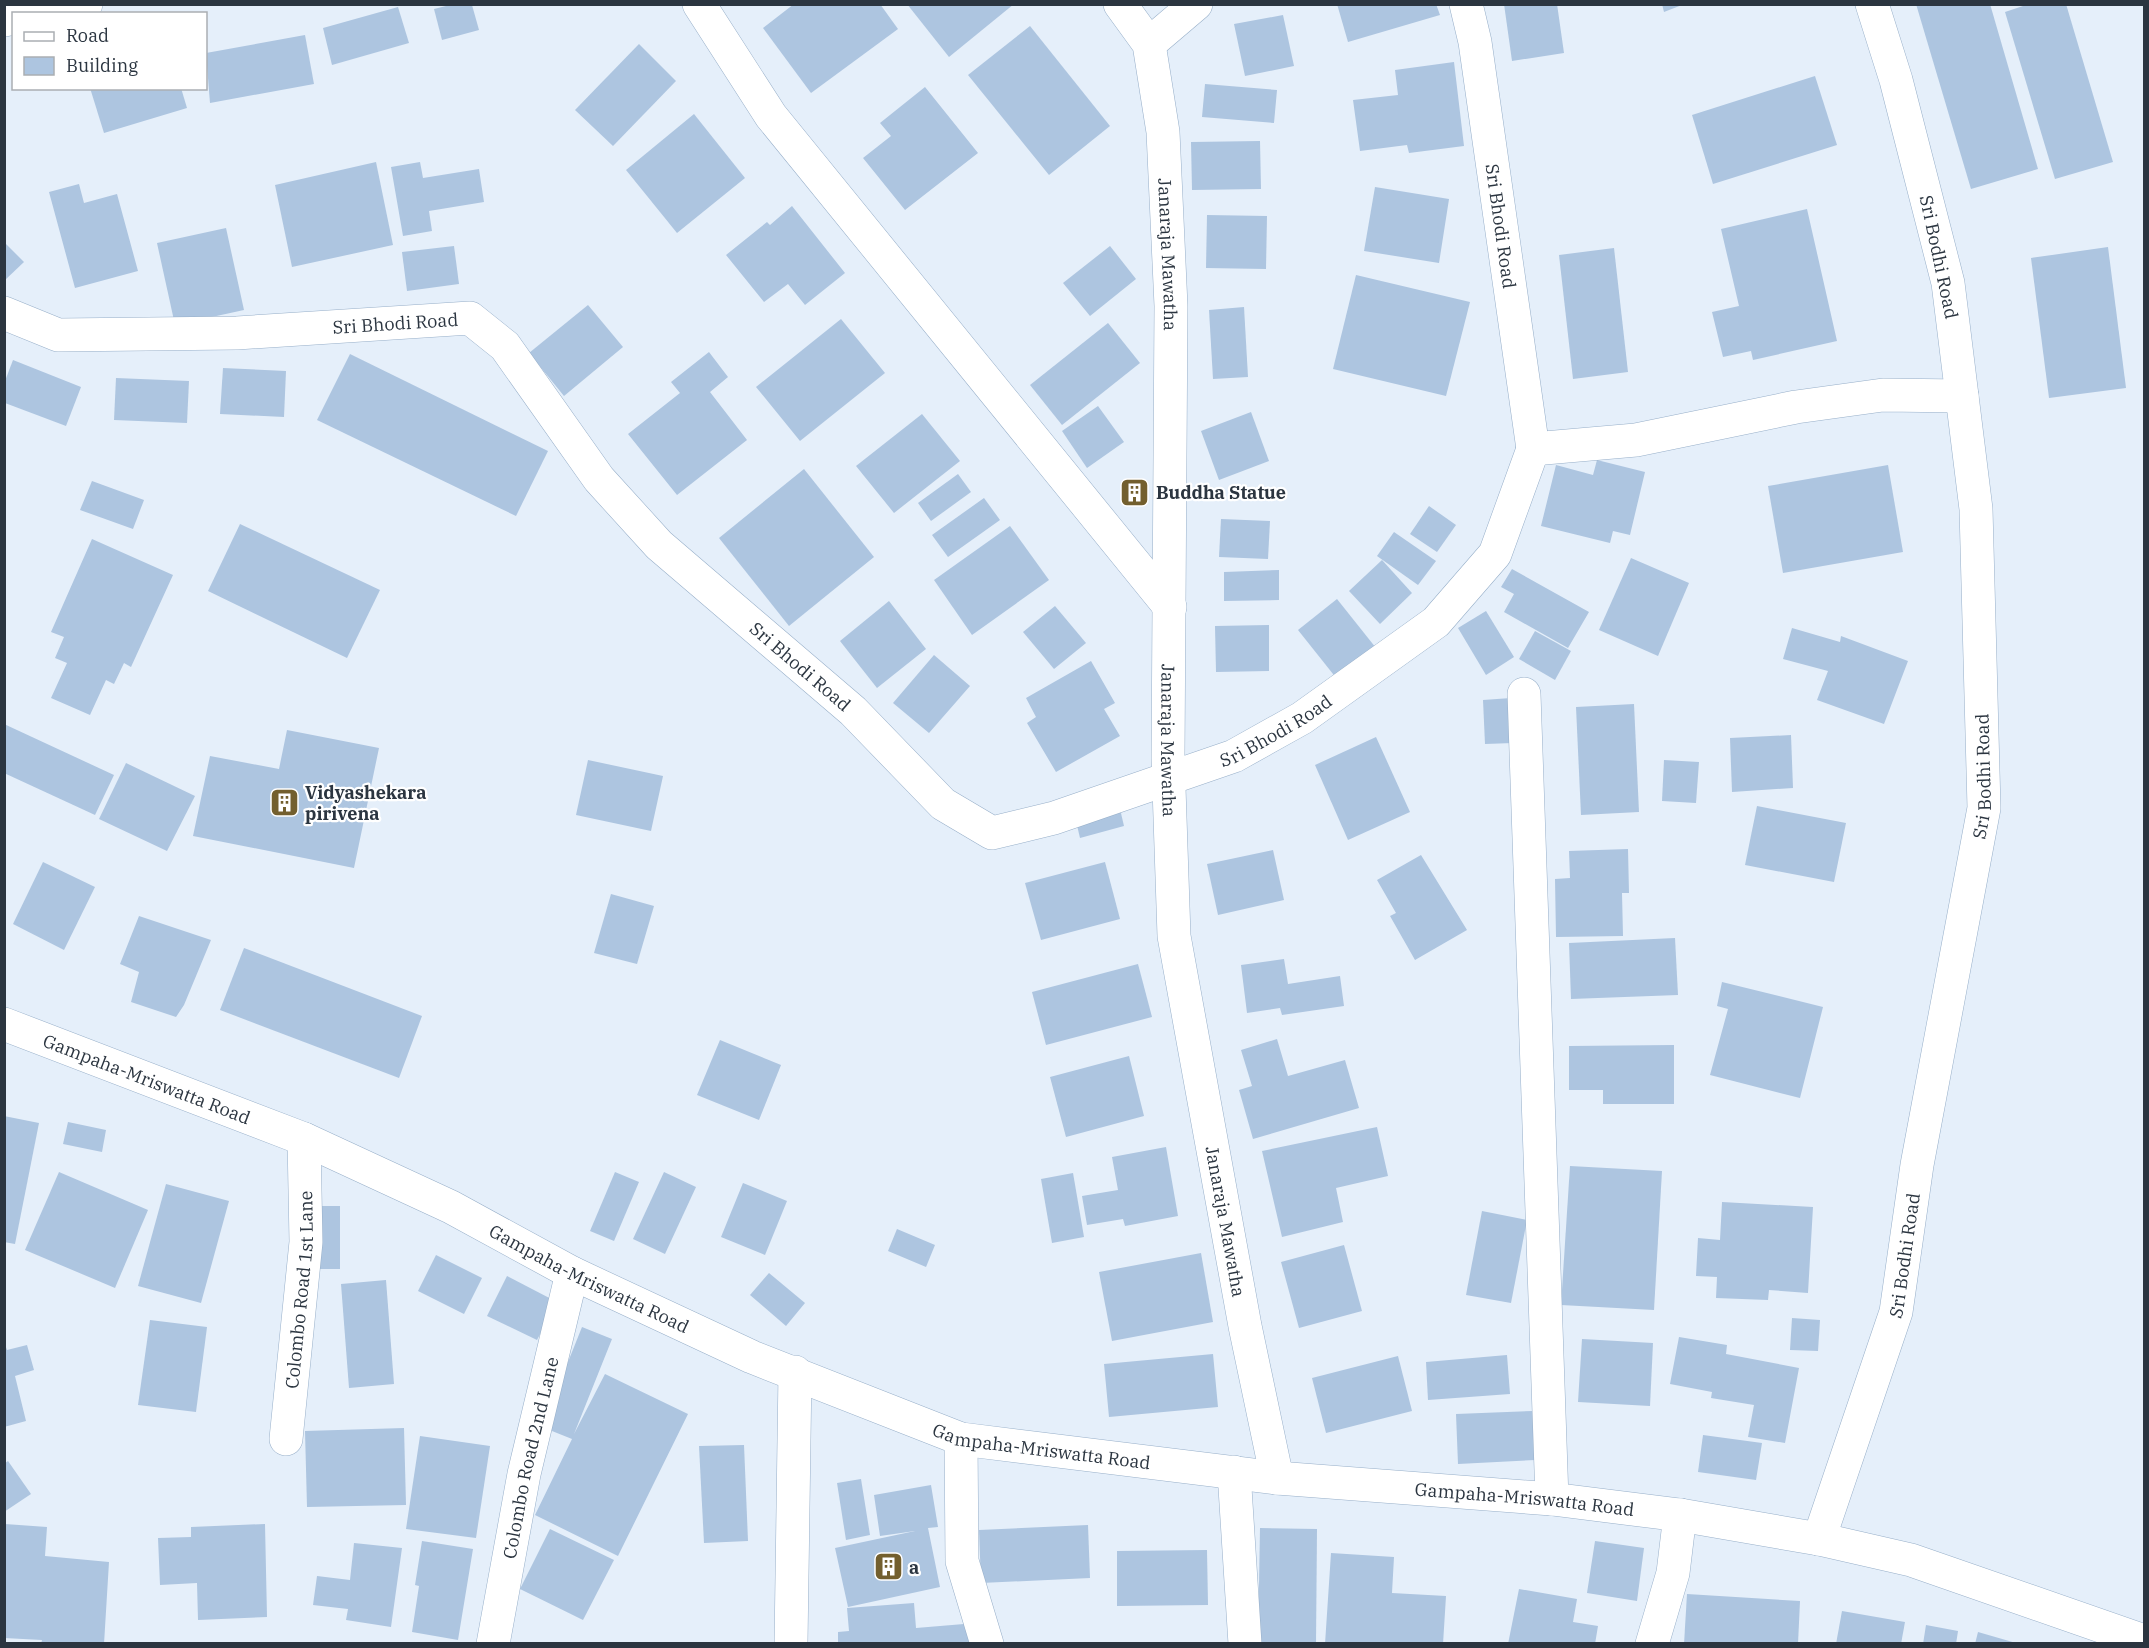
<svg xmlns="http://www.w3.org/2000/svg" width="2149" height="1648" font-family="'IBM Plex Serif',serif">
	<rect width="100%" height="100%" fill="#e5effa"/>
	<g fill="#adc5e0">
		<path d="M794 4H880L898 29 811 93 763 28Z"/>
		<path d="M907 4H1014L949 57Z"/>
		<path d="M1337 4H1436L1440 15 1348 42Z"/>
		<path d="M1504 4H1557L1564 53 1512 61Z"/>
		<path d="M1662 4H1682V5L1664 12Z"/>
		<path d="M1916 4H1990L2038 169 1971 189Z"/>
		<path d="M2029 4H2066L2113 162 2055 179 2005 12Z"/>
		<path d="M450 5H472L479 30 442 40 434 9Z"/>
		<path d="M398 7 409 43 332 65 323 28Z"/>
		<path d="M1283 15 1294 66 1245 76 1234 24Z"/>
		<path d="M1030 26 1110 126 1049 175 968 75Z"/>
		<path d="M305 35 314 84 210 103 206 53Z"/>
		<path d="M639 44 676 81 613 146 575 110Z"/>
		<path d="M1454 62 1464 146 1409 153 1407 145 1360 151 1353 100 1398 95 1395 70Z"/>
		<path d="M1815 76 1837 145 1713 184 1692 115Z"/>
		<path d="M1205 84 1277 90 1274 123 1202 117Z"/>
		<path d="M925 87 978 153 905 210 863 158 891 136 880 123Z"/>
		<path d="M90 88H181L187 108 104 133Z"/>
		<path d="M694 114 745 178 677 233 626 170Z"/>
		<path d="M1260 141 1261 189 1192 190 1191 142Z"/>
		<path d="M376 162 393 245 292 267 275 185Z"/>
		<path d="M420 162 423 178 479 169 484 202 429 211 432 231 403 236 391 167Z"/>
		<path d="M79 184 84 203 117 194 138 271 75 288 49 192Z"/>
		<path d="M1375 187 1449 199 1439 263 1364 251Z"/>
		<path d="M792 206 845 273 805 305 788 284 764 302 726 255 767 222 770 225Z"/>
		<path d="M1807 209 1837 341 1753 360 1751 351 1723 357 1712 312 1739 306 1721 229Z"/>
		<path d="M1207 215 1267 216 1266 269 1206 268Z"/>
		<path d="M226 228 244 310 175 325 157 243Z"/>
		<path d="M4 242 24 262 4 281Z"/>
		<path d="M454 246 459 284 407 291 402 252Z"/>
		<path d="M1110 246 1136 279 1090 316 1063 283Z"/>
		<path d="M2108 247 2126 388 2049 398 2031 258Z"/>
		<path d="M1614 248 1628 372 1573 379 1559 255Z"/>
		<path d="M1356 275 1470 302 1446 396 1333 369Z"/>
		<path d="M588 305 623 347 564 396 529 353Z"/>
		<path d="M1244 307 1248 377 1213 379 1209 310Z"/>
		<path d="M841 319 885 373 800 441 756 387Z"/>
		<path d="M1108 323 1140 363 1062 425 1030 385Z"/>
		<path d="M709 352 728 377 710 392 747 440 677 495 628 434 680 393 671 382Z"/>
		<path d="M350 354 548 451 516 516 317 420Z"/>
		<path d="M13 360 81 387 66 426 5 403V381Z"/>
		<path d="M223 368 286 371 284 417 220 414Z"/>
		<path d="M116 378 189 381 187 423 114 420Z"/>
		<path d="M1098 406 1124 442 1087 468 1062 431Z"/>
		<path d="M1251 412 1269 461 1219 480 1201 431Z"/>
		<path d="M922 414 960 461 894 513 856 466Z"/>
		<path d="M1597 460 1645 472 1630 535 1613 531 1610 543 1541 526 1556 465 1593 475Z"/>
		<path d="M1888 465 1903 552 1783 573 1768 486Z"/>
		<path d="M804 469 874 557 789 626 719 538Z"/>
		<path d="M958 474 971 492 931 521 918 503Z"/>
		<path d="M92 481 144 500 133 529 80 510Z"/>
		<path d="M984 498 1000 520 948 557 932 535Z"/>
		<path d="M1429 506 1456 525 1437 552 1410 534Z"/>
		<path d="M1221 519 1270 521 1268 559 1219 557Z"/>
		<path d="M240 524 380 590 347 658 208 591Z"/>
		<path d="M1010 526 1049 580 972 635 934 580Z"/>
		<path d="M1394 532 1436 561 1418 585 1377 556Z"/>
		<path d="M92 539 173 575 131 667 124 663 114 684 106 680 90 715 51 698 67 663 55 658 64 637 51 632Z"/>
		<path d="M1631 558 1689 583 1658 656 1599 630Z"/>
		<path d="M1382 560 1412 593 1380 624 1349 591Z"/>
		<path d="M1512 569 1589 612 1568 648 1504 612 1514 594 1501 587Z"/>
		<path d="M1279 570V600L1224 601V572Z"/>
		<path d="M1337 599 1376 648 1337 679 1298 630Z"/>
		<path d="M889 601 926 649 877 688 840 641Z"/>
		<path d="M1055 606 1086 643 1054 669 1023 632Z"/>
		<path d="M1486 611 1514 657 1486 675 1458 628Z"/>
		<path d="M1269 625V671L1216 672 1215 626Z"/>
		<path d="M1792 628 1840 642 1841 636 1908 661 1884 724 1817 700 1828 671 1783 659Z"/>
		<path d="M1535 631 1571 651 1555 680 1519 659Z"/>
		<path d="M934 655 970 686 929 733 893 703Z"/>
		<path d="M1091 661 1115 703 1104 709 1120 736 1056 772 1027 723 1036 717 1026 698Z"/>
		<path d="M1511 698 1513 743 1485 744 1483 700Z"/>
		<path d="M1634 704 1639 812 1581 815 1576 707Z"/>
		<path d="M4 724 114 775 95 815 4 773Z"/>
		<path d="M287 730 379 748 354 868 193 836 210 756 279 769Z"/>
		<path d="M1791 735 1793 788 1732 792 1730 738Z"/>
		<path d="M1376 737 1410 812 1348 840 1315 765Z"/>
		<path d="M588 760 663 776 651 831 576 815Z"/>
		<path d="M1664 760 1699 762 1696 803 1662 801Z"/>
		<path d="M126 763 195 796 167 851 99 819Z"/>
		<path d="M1757 806 1846 823 1834 882 1745 865Z"/>
		<path d="M1120 809 1124 826 1080 838 1076 821Z"/>
		<path d="M1628 849 1629 893H1622L1623 936 1556 937 1555 879 1570 878 1569 851Z"/>
		<path d="M1273 850 1284 900 1218 915 1207 864Z"/>
		<path d="M1421 855 1467 930 1415 960 1390 916 1396 913 1377 880Z"/>
		<path d="M43 862 95 887 64 950 13 924Z"/>
		<path d="M1105 862 1120 919 1041 940 1025 883Z"/>
		<path d="M611 894 654 906 637 964 594 953Z"/>
		<path d="M139 916 211 940 184 1005 176 1017 131 1002 139 972 120 964Z"/>
		<path d="M1675 938 1678 995 1571 999 1569 943Z"/>
		<path d="M244 948 422 1016 399 1078 220 1010Z"/>
		<path d="M1284 959 1288 984 1340 976 1344 1006 1282 1015 1280 1008 1247 1013 1241 965Z"/>
		<path d="M1138 964 1152 1017 1046 1045 1032 992Z"/>
		<path d="M1722 982 1823 1007 1800 1098 1710 1075 1728 1009 1717 1006Z"/>
		<path d="M1277 1039 1288 1076 1345 1060 1359 1108 1253 1139 1239 1090 1252 1086 1241 1050Z"/>
		<path d="M720 1040 781 1065 759 1120 697 1095Z"/>
		<path d="M1674 1045V1104H1603V1090H1569V1046Z"/>
		<path d="M1129 1056 1144 1116 1066 1137 1050 1077Z"/>
		<path d="M4 1116 39 1123 15 1244 4 1242Z"/>
		<path d="M68 1122 106 1130 102 1152 63 1144Z"/>
		<path d="M1377 1127 1388 1176 1336 1188 1343 1222 1282 1237 1262 1151Z"/>
		<path d="M1166 1147 1178 1216 1125 1226 1123 1219 1087 1225 1082 1196 1118 1190 1112 1157Z"/>
		<path d="M1570 1166 1662 1171 1654 1310 1561 1305Z"/>
		<path d="M59 1172 148 1210 115 1288 25 1250Z"/>
		<path d="M615 1172 639 1182 614 1241 590 1231Z"/>
		<path d="M664 1172 696 1187 665 1254 633 1239Z"/>
		<path d="M1073 1173 1084 1237 1052 1243 1041 1179Z"/>
		<path d="M743 1183 787 1201 765 1255 721 1237Z"/>
		<path d="M166 1184 229 1201 201 1303 138 1286Z"/>
		<path d="M1722 1202 1813 1207 1808 1293 1769 1290 1768 1300 1716 1298 1717 1277 1696 1276 1698 1238 1720 1240Z"/>
		<rect x="311" y="1206" width="29" height="63"/>
		<path d="M1482 1211 1527 1220 1511 1303 1466 1295Z"/>
		<path d="M897 1229 935 1245 926 1267 888 1251Z"/>
		<path d="M1344 1245 1362 1311 1299 1328 1281 1262Z"/>
		<path d="M1201 1253 1213 1322 1112 1341 1099 1272Z"/>
		<path d="M436 1255 482 1278 464 1314 418 1291Z"/>
		<path d="M769 1273 805 1303 786 1326 750 1295Z"/>
		<path d="M507 1276 557 1302 537 1340 487 1316Z"/>
		<path d="M386 1280 394 1384 349 1388 341 1284Z"/>
		<path d="M1792 1318 1820 1320 1818 1351 1790 1350Z"/>
		<path d="M150 1320 207 1327 196 1412 138 1405Z"/>
		<path d="M582 1327 612 1339 574 1434 605 1374 688 1414 618 1556 535 1515 572 1439 542 1427Z"/>
		<path d="M1679 1337 1727 1345 1726 1354 1799 1368 1785 1443 1748 1437 1754 1405 1711 1398 1712 1392 1670 1384Z"/>
		<path d="M1582 1339 1653 1343 1650 1406 1578 1402Z"/>
		<path d="M4 1342 7 1350 27 1345 34 1370 15 1376 26 1421 4 1427Z"/>
		<path d="M1213 1354 1218 1407 1109 1417 1104 1364Z"/>
		<path d="M1507 1355 1510 1394 1428 1400 1426 1362Z"/>
		<path d="M1398 1356 1412 1411 1326 1433 1312 1378Z"/>
		<path d="M1533 1411 1535 1460 1458 1464 1456 1414Z"/>
		<path d="M404 1428 406 1505 307 1507 305 1431Z"/>
		<path d="M1703 1435 1762 1443 1756 1480 1698 1472Z"/>
		<path d="M420 1436 490 1446 476 1538 406 1529Z"/>
		<path d="M744 1445 748 1541 704 1543 699 1446Z"/>
		<path d="M8 1461 31 1494 4 1512V1464Z"/>
		<path d="M861 1479 870 1535 846 1540 837 1483Z"/>
		<path d="M931 1485 938 1527 928 1528 940 1587 848 1607 835 1548 915 1531 880 1536 874 1495Z"/>
		<path d="M5 1524 47 1527 45 1556 109 1562 104 1644H41L42 1640 4 1638Z"/>
		<path d="M265 1524 267 1617 198 1620 197 1583 160 1585 158 1538 191 1537V1527Z"/>
		<path d="M1088 1525 1090 1578 981 1583 979 1530Z"/>
		<path d="M1260 1528 1317 1529 1316 1644H1258Z"/>
		<path d="M550 1529 614 1560 583 1620 520 1589Z"/>
		<path d="M422 1541 473 1549 458 1640 412 1632 419 1586 415 1585Z"/>
		<path d="M1595 1541 1644 1548 1637 1601 1587 1593Z"/>
		<path d="M354 1543 402 1548 391 1627 346 1620 348 1609 313 1605 317 1576 350 1580Z"/>
		<path d="M1207 1550 1208 1605 1117 1606V1551Z"/>
		<path d="M1331 1553 1394 1557 1392 1593 1446 1596 1443 1644H1325Z"/>
		<path d="M1519 1589 1577 1599 1573 1622 1598 1626 1595 1644H1508Z"/>
		<path d="M1687 1594 1800 1601 1798 1644H1684Z"/>
		<path d="M914 1603 916 1628 976 1623 977 1644H838V1632L849 1631 847 1608Z"/>
		<path d="M1842 1611 1905 1622 1901 1644H1836Z"/>
		<path d="M1926 1625 1958 1631 1956 1644H1923Z"/>
		<path d="M1978 1632 2016 1643V1644H1975Z"/>
	</g>
	<g fill="none" stroke-linecap="round" stroke-linejoin="round">
		<defs>
			<g id="street">
				<path d="M699 4 771 116 1170 607"/>
				<path id="s1" d="M1120 4 1149 44 1163 132 1171 306 1168 758 1174 936 1245 1326 1277 1478"/>
				<path id="s2" d="M1466 4 1475 42 1533 449 1636 440 1796 407 1883 395 1962 396"/>
				<path d="M39 14 86 4"/>
				<path d="M4 20 14 18"/>
				<path d="M1149 44 1196 4"/>
				<path id="s3" d="M4 313 58 335 237 333 470 318 505 346 599 479 659 545 853 711 943 804 992 833 1054 818 1234 756 1302 718 1436 622 1495 554 1533 449"/>
				<path d="M1524 694 1552 1499"/>
				<path id="s4" d="M286 1439 306 1242 304 1139"/>
				<path d="M961 1439 962 1561 987 1644"/>
				<path d="M1234 1472 1245 1644"/>
				<path id="s5" d="M493 1644 524 1474 572 1273"/>
				<path d="M791 1644 795 1372"/>
				<path d="M1652 1644 1673 1573 1680 1515"/>
			</g>
			<g id="secondary">
				<path id="s6" d="M1819 1539 1896 1312 1917 1165 1984 808 1976 509 1948 283 1896 80 1872 4"/>
			</g>
			<g id="primary">
				<path id="s7" d="M4 1024 304 1139 451 1207 572 1273 752 1357 961 1439 1277 1478 1552 1499 1680 1515 1819 1539 1911 1560 2144 1641"/>
			</g>
		</defs>
		<use href="#street" stroke="#97afc9" stroke-width="34"/>
		<use href="#secondary" stroke="#97afc9" stroke-width="34"/>
		<use href="#primary" stroke="#97afc9" stroke-width="34"/>
		<use href="#street" stroke="#fff" stroke-width="33"/>
		<use href="#secondary" stroke="#fff" stroke-width="33"/>
		<use href="#primary" stroke="#fff" stroke-width="33"/>
	</g>
	<defs>
		<symbol id="building-square" viewBox="-11 -11 22 22"><rect x="-9" y="-9" width="18" height="18" rx="4" fill="#735f2e" stroke="#fff"/><path d="M-4-6H4V6H1V3H-1V6H-4ZM-2.5-4.3h1.7v1.8h-1.7ZM.8-4.3h1.7v1.8H.8ZM-2.5-1h1.7V.8h-1.7ZM.8-1h1.7V.8H.8Z" fill="#fff"/></symbol>
	</defs>
	<g fill-rule="evenodd">
		<use href="#building-square" x="1118" y="476" width="33" height="33"/>
		<use href="#building-square" x="268" y="786" width="33" height="33"/>
		<use href="#building-square" x="872" y="1550" width="33" height="33"/>
	</g>
	<g text-anchor="middle" dominant-baseline="central" stroke-width="4.5" stroke-linejoin="round" paint-order="stroke">
		<g font-size="18" fill="#2b3540" stroke="#fff">
			<text stroke="none"><textPath href="#s2" startOffset="225">Sri Bhodi Road</textPath></text>
			<text stroke="none"><textPath href="#s1" startOffset="261">Janaraja Mawatha</textPath></text>
			<text transform="translate(1939 257) rotate(78)">Sri Bodhi Road</text>
			<text stroke="none"><textPath href="#s3" startOffset="396">Sri Bhodi Road</textPath></text>
			<text stroke="none"><textPath href="#s3" startOffset="954">Sri Bhodi Road</textPath></text>
			<text stroke="none"><textPath href="#s3" startOffset="1512">Sri Bhodi Road</textPath></text>
			<text stroke="none"><textPath href="#s1" startOffset="747">Janaraja Mawatha</textPath></text>
			<text stroke="none"><textPath href="#s6" startOffset="783">Sri Bodhi Road</textPath></text>
			<text stroke="none"><textPath href="#s7" startOffset="153">Gampaha-Mriswatta Road</textPath></text>
			<text stroke="none"><textPath href="#s1" startOffset="1233">Janaraja Mawatha</textPath></text>
			<text stroke="none"><textPath href="#s6" startOffset="297">Sri Bodhi Road</textPath></text>
			<text stroke="none"><textPath href="#s7" startOffset="639">Gampaha-Mriswatta Road</textPath></text>
			<text stroke="none"><textPath href="#s4" startOffset="150">Colombo Road 1st Lane</textPath></text>
			<text stroke="none"><textPath href="#s7" startOffset="1125">Gampaha-Mriswatta Road</textPath></text>
			<text stroke="none"><textPath href="#s5" startOffset="190">Colombo Road 2nd Lane</textPath></text>
			<text stroke="none"><textPath href="#s7" startOffset="1611">Gampaha-Mriswatta Road</textPath></text>
		</g>
		<g font-size="18" font-weight="bold" fill="#2b3540" stroke="#fff" text-anchor="start">
			<text x="1156" y="492">Buddha Statue</text>
			<text x="305" y="792">Vidyashekara<tspan x="305" dy="21">pirivena</tspan></text>
			<text x="909" y="1567">a</text>
		</g>
	</g>
	<rect width="2149" height="1648" fill="none" stroke="#2b3540" stroke-width="12"/>
	<rect x="12" y="12" width="195" height="78" fill="#ffffff" stroke="#aaaeb3" stroke-width="1.5"/>
	<rect x="24" y="32" width="30" height="9" fill="#ffffff" stroke="#aaaeb3" stroke-width="1.5"/>
	<text x="66" y="42" font-size="18" fill="#2b3540">Road</text>
	<rect x="24" y="57" width="30" height="18" fill="#adc5e0" stroke="#aaaeb3" stroke-width="1.5"/>
	<text x="66" y="72" font-size="18" fill="#2b3540">Building</text>
</svg>
